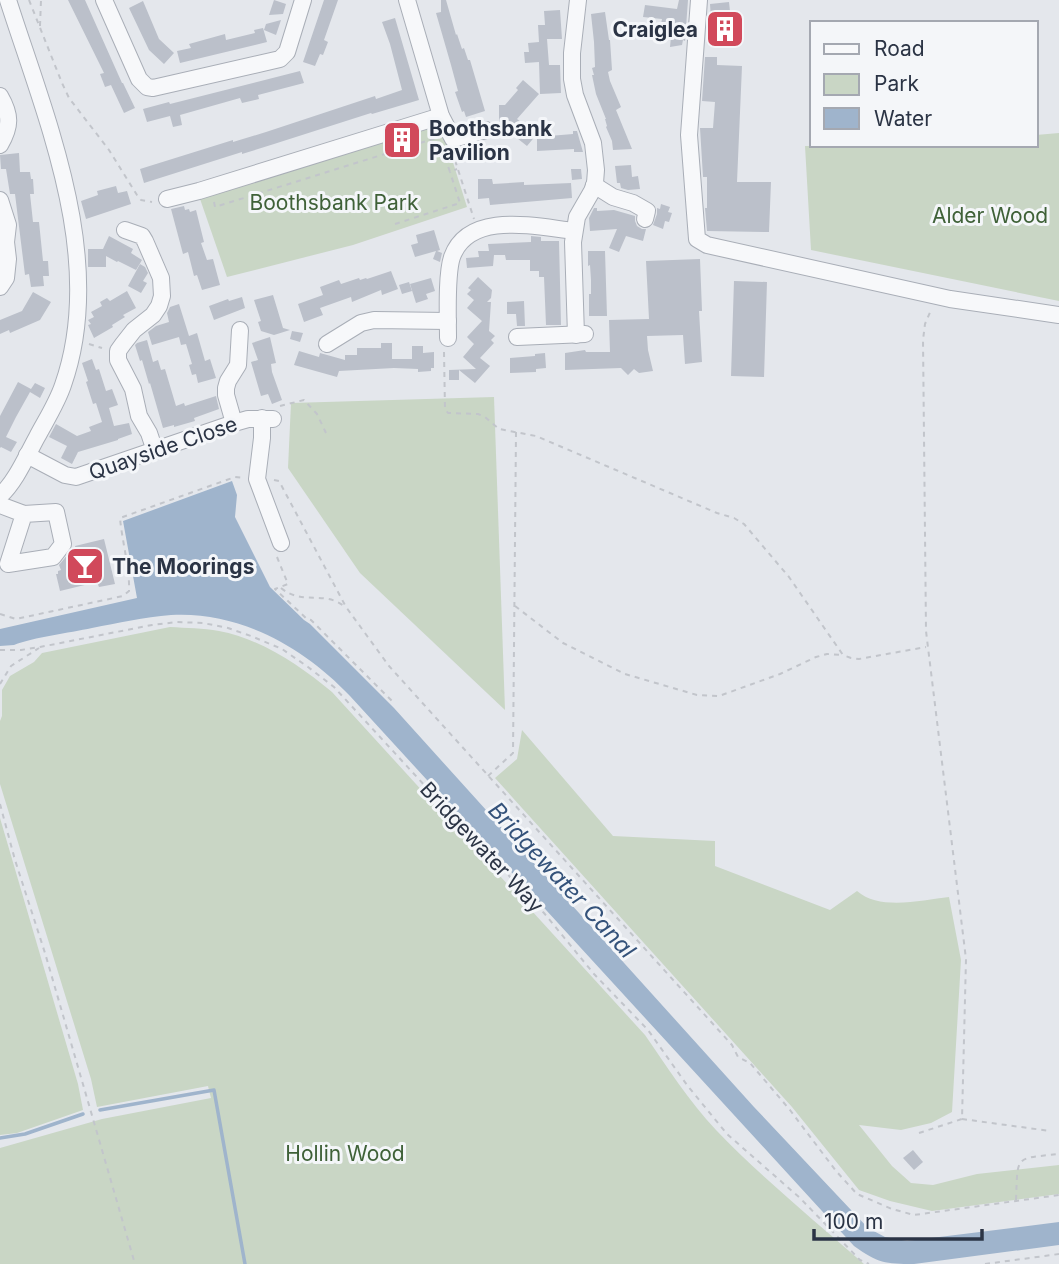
<svg xmlns="http://www.w3.org/2000/svg" width="1059" height="1264" font-family="Inter,sans-serif">
	<rect width="100%" height="100%" fill="#e4e7ec"/>
	<g fill="#c9d6c5">
		<path d="M440 121 467 207 353 245 227 277 199 196Z"/>
		<path d="M1059 133V301L811 250 805 146 1036 145V135Z"/>
		<path d="M494 397 505 710 360 573 288 468 291 403Z"/>
		<path d="M170 627C186 628 203 628 219 631 261 639 299 665 332 692L645 1035C667 1067 689 1101 716 1130 762 1178 814 1220 864 1264H0V1148L102 1119 211 1098 208 1086 97 1107 91 1079 0 784V721L2 716V690L10 676 34 662 42 653Z"/>
		<path d="M522 730 613 836 715 841V866L830 910 857 891C880 911 922 900 949 897L961 960 952 1112 931 1123 901 1130 859 1125 892 1166 911 1183 933 1185 977 1174 1059 1165V1194L932 1211 890 1201 859 1190 792 1107 495 778 517 759Z"/>
		<path d="M0 818 78 1084 83 1110 17 1133 0 1135Z"/>
	</g>
	<path fill="#9fb4cc" d="M232 481 237 495 235 517 270 587 304 620 310 624 394 708 754 1107 868 1228 885 1237 907 1241 1059 1222V1245L914 1264C885 1264 878 1263 854 1246L350 696C304 647 239 611 171 615 144 617 118 623 92 628 69 633 34 637 14 645L0 646V629L137 598 123 521Z"/>
	<g fill="none" stroke-linecap="round" stroke-linejoin="round">
		<g stroke="#9fb4cc" stroke-width="3.5">
			<path d="M100 1110 214 1090 245 1264"/>
			<path d="M0 1138 25 1134 83 1114"/>
		</g>
	</g>
	<g fill="#bbc0ca">
		<path d="M68 0H85L122 83H123L135 108 124 113 111 85 105 87 100 74 104 73Z"/>
		<path d="M274 0 286 4 283 14 269 15Z"/>
		<path d="M324 0H338L324 40 328 42 323 55 320 54 315 66 303 62Z"/>
		<path d="M441 0H446L456 35 457 34 462 49 464 48 468 60H470L485 111 466 117 464 111 462 112 455 92 458 91 451 65 436 13 441 12Z"/>
		<path d="M679 0H688L685 41 683 40 682 45 670 47 672 25 661 24 662 19 643 17 645 5 677 9Z"/>
		<path d="M143 1 159 39 174 53 164 64 149 50 129 8Z"/>
		<path d="M729 2 733 39 719 41 716 18 711 19 710 4Z"/>
		<path d="M560 10 562 39H547L549 65H560L561 93 540 94 539 62 525 63 524 52H529L528 43 539 42 538 25H545L544 11Z"/>
		<path d="M605 12 609 40H610L612 70 608 72 610 81 621 107 616 110 632 149 613 150 612 141 606 127 607 126 605 119H606L596 94 592 75H594L592 68 595 67 594 42 591 14Z"/>
		<path d="M395 18 419 100 372 114 371 113 274 144 242 154V152L144 183 140 169 233 140V142L266 132 375 96 376 99 402 90 390 44 382 22Z"/>
		<path d="M281 20 276 35 264 30 266 24Z"/>
		<path d="M263 28 267 42 180 63 177 51 191 48 189 44 225 34 226 40 255 33 254 30Z"/>
		<path d="M705 57H717V65L742 66 737 182H771L769 232 707 231 705 208H707V177H703L700 128H713L715 102 702 101Z"/>
		<path d="M300 71 304 83 258 95 259 99 242 103 240 98 180 115 182 125 173 127 170 116 147 122 143 109 169 102 170 104Z"/>
		<path d="M523 80 539 94 517 119 537 134 527 146 503 127H499V105H505L518 90 516 88Z"/>
		<path d="M573 131H577L583 152H574V149L537 151V137L573 134Z"/>
		<path d="M418 134 420 139 388 150 385 144Z"/>
		<path d="M19 153 20 172H30L31 179H33L34 194H30L33 222H39L43 261H48L49 276H43L44 286 31 287 29 274 25 275 15 194H10L6 169H1L0 155Z"/>
		<path d="M631 165 632 177 638 176 640 189 628 190 621 188 620 183H617L615 166Z"/>
		<path d="M571 169H581L582 179 572 180Z"/>
		<path d="M478 179H492L493 184 524 182V185L571 183 572 198 490 205 489 198 478 199Z"/>
		<path d="M116 186 118 193 127 191 131 204 86 219 81 201 98 195 97 191Z"/>
		<path d="M661 204 670 207 668 212 672 213 669 222 665 221 663 229 653 225 657 214V208L660 209Z"/>
		<path d="M184 206 185 210 189 209 190 212 196 210 204 242 201 243 207 260 213 259 220 285 202 290 197 275 194 276 188 252 183 254 171 209Z"/>
		<path d="M594 208H597V211L614 210 635 216V221L637 226 642 229H646L643 241 626 236 619 252 609 248 617 229 590 231 589 218Z"/>
		<path d="M434 230 440 250 437 251 442 253 440 262 433 259 436 251 415 257 411 245 418 243 416 235Z"/>
		<path d="M109 236 133 249 131 253 142 260 136 270 118 261 117 262 106 256V267H88V249H103Z"/>
		<path d="M531 236 541 237V241H559L561 325H546L544 277H539V271H530V260H506L505 255H494L493 266 467 268 466 258 479 257 478 251H489L488 244 531 242Z"/>
		<path d="M588 251H605L607 316H589V294H591V280L590 265 588 266Z"/>
		<path d="M700 259 702 311H699L702 362 685 364 683 335 647 336 648 350 653 371 639 373 634 369 628 375 621 368 565 370V353L585 350 586 352H610L609 320 649 319 646 261Z"/>
		<path d="M140 264 145 267 148 273 143 281 147 283 141 293 128 286Z"/>
		<path d="M391 271 398 289 382 295 381 290 352 302 351 297 320 308 323 315 304 322 298 304 323 295 320 287 339 280 341 284 359 278 360 280 366 278 367 279Z"/>
		<path d="M478 277 492 290 491 298 487 302H491L489 331 495 336 491 340 494 343 480 358 490 366 475 383 459 370V380H449V370L476 369 463 357 474 344 467 337 482 321 467 308 474 300 467 294 471 290 468 288Z"/>
		<path d="M431 278 435 291 426 294 428 299 416 303 410 284Z"/>
		<path d="M734 281 767 282 764 377 731 376Z"/>
		<path d="M409 282 412 291 402 294 399 285Z"/>
		<path d="M127 291 136 308 123 315 125 317 112 325 113 327 94 338 88 325 91 324 88 320 94 317 91 312 102 306 100 302 107 298 110 301Z"/>
		<path d="M33 292 51 302 40 320 10 333 9 330 0 334V320L22 311Z"/>
		<path d="M273 295 283 328 290 330 274 335 261 331 258 322 261 321 254 300Z"/>
		<path d="M242 297 245 308 214 320 209 306 228 299 229 301Z"/>
		<path d="M524 301 525 326H517L516 314H507V302Z"/>
		<path d="M179 304 189 336 197 333 205 361 210 359 216 378 198 383 196 374 192 375 189 365 192 364 186 344 181 345 179 337 152 345 148 332 156 326 169 322 167 313 170 307Z"/>
		<path d="M292 331 303 333 300 342 290 339Z"/>
		<path d="M270 337 276 363 271 364 272 372 282 400 272 404 268 394 261 396 251 362 258 360 252 343Z"/>
		<path d="M147 340 153 362 158 360 161 370 165 369 176 406 184 403 185 406 216 396 219 409 194 418 195 421 174 427V425L163 428 150 383 149 384 142 360 140 361 135 345 137 343Z"/>
		<path d="M381 343H392V359H412V346H423V353L434 352V368H431V371L418 372V369L394 368 339 371 337 377 294 365 299 351 319 357 320 353 345 360V355H357V348H381Z"/>
		<path d="M545 353 546 368 536 369V372L510 373V358L535 356V354Z"/>
		<path d="M92 359 96 370 99 369 106 391 112 389 118 405 109 408 114 426 129 423 132 434 118 439V440L78 452 72 464 61 458 67 446 49 437 56 424 77 436 91 431 89 427 102 422 96 403 93 404 86 382 88 381 82 363Z"/>
		<path d="M18 382 31 389 35 383 45 388 40 398 30 392 16 417 4 441 6 437 17 442 11 452 1 447 0 448V416Z"/>
		<path d="M104 539 115 584 99 587 97 582 60 591 56 574H58V571L61 570 59 565 69 553 76 551 75 546Z"/>
		<path d="M913 1150 923 1162 914 1170 903 1158Z"/>
	</g>
	<g fill="none" stroke-linecap="round" stroke-linejoin="round">
		<defs>
			<g id="minor">
				<path d="M104 0 139 79 147 87 153 88 280 59 287 52 303 0"/>
				<path d="M407 0 441 116 453 139 486 130"/>
				<path d="M699 0 689 135 697 239 707 245 950 299 1059 315"/>
				<path d="M0 96C11 115 11 126 0 145"/>
				<path d="M594 185 613 197 633 203 647 211 645 219"/>
				<path d="M167 199 199 191 441 116"/>
				<path d="M0 200 8 225 6 242 8 259 6 278 0 287"/>
				<path d="M125 230 142 236 145 241 161 278 162 296 159 306 153 315 134 330 123 344 118 351V360L133 389 139 416 149 433 155 451"/>
				<path d="M576 335 573 242 577 217 592 191 595 183 596 170 593 143 575 95 572 79V53L578 0"/>
				<path d="M517 337 585 334"/>
				<path d="M448 338C448 318 446 275 452 257 469 210 537 227 574 231"/>
				<path d="M327 344 361 323 374 320 448 321"/>
				<path d="M262 418V438L257 479 281 543"/>
				<path d="M234 423 226 395V388L228 381 238 365 240 330"/>
				<path d="M27 455 65 475 76 477 234 423 248 419H273"/>
				<path d="M0 496C16 481 26 457 37 437 46 420 57 403 63 385 107 260 46 119 8 0"/>
				<path d="M0 505 24 514 56 512 63 544 53 557 8 564 24 514"/>
			</g>
		</defs>
		<use href="#minor" stroke="#a9aeb7" stroke-width="18"/>
		<g stroke="#c2c5cb" stroke-width="2" stroke-dasharray="5 5" stroke-linecap="butt">
			<path d="M29 0 62 83 69 98 109 150 137 195 141 200 152 202"/>
			<path d="M40 26 41 0"/>
			<path d="M442 148 450 172 457 169"/>
			<path d="M452 151 474 219"/>
			<path d="M214 202 215 207 436 138"/>
			<path d="M395 224 460 203 450 172"/>
			<path d="M89 344 102 348"/>
			<path d="M444 352 445 409 448 413 478 414 485 417 499 429 536 436 717 513 734 518 744 524 789 577 843 655 851 658 859 659 926 647"/>
			<path d="M280 406 304 400 317 414 326 433"/>
			<path d="M274 480 279 481 346 607 389 666 732 1045 738 1057 750 1063 790 1110 836 1171 857 1194 892 1209 914 1215 1059 1195"/>
			<path d="M277 557 288 584 275 589 307 619 311 620 394 703"/>
			<path d="M281 588C303 606 323 590 344 606"/>
			<path d="M515 606 563 643 625 674 697 695 719 696 780 674 816 657 827 654 843 655"/>
			<path d="M0 614 16 619 123 596 129 591C130 569 122 541 120 518L235 477 244 478"/>
			<path d="M0 650H21L40 647 152 625 177 622 203 623 228 628 251 636 282 649 308 667 334 687 450 813 544 913 594 974 648 1030 687 1085 727 1134 800 1198 860 1260 869 1264"/>
			<path d="M0 684 11 666 39 648"/>
			<path d="M488 776 513 753 516 432"/>
			<path d="M0 804 15 860 45 953 135 1264"/>
			<path d="M962 1119 1050 1131"/>
			<path d="M919 1133 962 1119 966 959 926 631 923 340 925 324 931 310"/>
			<path d="M1016 1200C1018 1154 1014 1159 1059 1154"/>
			<path d="M985 1264 1059 1254"/>
		</g>
		<use href="#minor" stroke="#f7f8fa" stroke-width="16"/>
	</g>
	<defs>
		<symbol id="building-square" viewBox="-11 -11 22 22"><rect x="-9" y="-9" width="18" height="18" rx="4" fill="#d1495b" stroke="#f4f6f9"/><path d="M-4-6H4V6H1V3H-1V6H-4ZM-2.5-4.3h1.7v1.8h-1.7ZM.8-4.3h1.7v1.8H.8ZM-2.5-1h1.7V.8h-1.7ZM.8-1h1.7V.8H.8Z" fill="#fff"/></symbol>
		<symbol id="bar-square" viewBox="-11 -11 22 22"><rect x="-9" y="-9" width="18" height="18" rx="4" fill="#d1495b" stroke="#f4f6f9"/><path d="M-6-5H6L.8 .8V4.5H3.5V6h-7V4.5H-.8V.8Z" fill="#fff"/></symbol>
	</defs>
	<g fill-rule="evenodd">
		<use href="#building-square" x="703" y="7" width="44" height="44"/>
		<use href="#building-square" x="380" y="118" width="44" height="44"/>
		<use href="#bar-square" x="63" y="544" width="44" height="44"/>
	</g>
	<g text-anchor="middle" dominant-baseline="central" stroke-width="6" stroke-linejoin="round" paint-order="stroke">
		<g font-size="21" font-weight="bold" fill="#2b3445" stroke="#f4f6f9" text-anchor="start">
			<text x="698" y="29" text-anchor="end">Craiglea</text>
			<text x="429" y="128">Boothsbank<tspan x="429" dy="24">Pavilion</tspan></text>
			<text x="112" y="566">The Moorings</text>
		</g>
		<g font-size="21" fill="#3f6138" stroke="#f4f6f9">
			<text x="334" y="202">Boothsbank Park</text>
			<text x="990" y="215">Alder Wood</text>
			<text x="345" y="1153">Hollin Wood</text>
		</g>
		<g font-size="21" fill="#2b3445" stroke="#f4f6f9">
			<text transform="translate(163 448) rotate(-19)">Quayside Close</text>
			<text transform="translate(482 847) rotate(47)">Bridgewater Way</text>
		</g>
		<g font-size="23" font-style="italic" fill="#34527a" stroke="#f4f6f9">
			<text transform="translate(562 880) rotate(47)">Bridgewater Canal</text>
		</g>
	</g>
	<rect x="810" y="21" width="228" height="126" fill="#f4f6f9" stroke="#a4a8b1" stroke-width="2"/>
	<rect x="824" y="44" width="35" height="10" fill="#f7f8fa" stroke="#a4a8b1" stroke-width="2"/>
	<text x="874" y="56" font-size="21" fill="#2b3445">Road</text>
	<rect x="824" y="74" width="35" height="21" fill="#c9d6c5" stroke="#a4a8b1" stroke-width="2"/>
	<text x="874" y="91" font-size="21" fill="#2b3445">Park</text>
	<rect x="824" y="108" width="35" height="21" fill="#9fb4cc" stroke="#a4a8b1" stroke-width="2"/>
	<text x="874" y="126" font-size="21" fill="#2b3445">Water</text>
	<path d="M814 1229v10h168v-10" fill="none" stroke="#2b3445" stroke-width="3.5"/>
	<text x="824" y="1229" font-size="21" fill="#2b3445" stroke="#f4f6f9" stroke-width="5" paint-order="stroke">100 m</text>
</svg>
